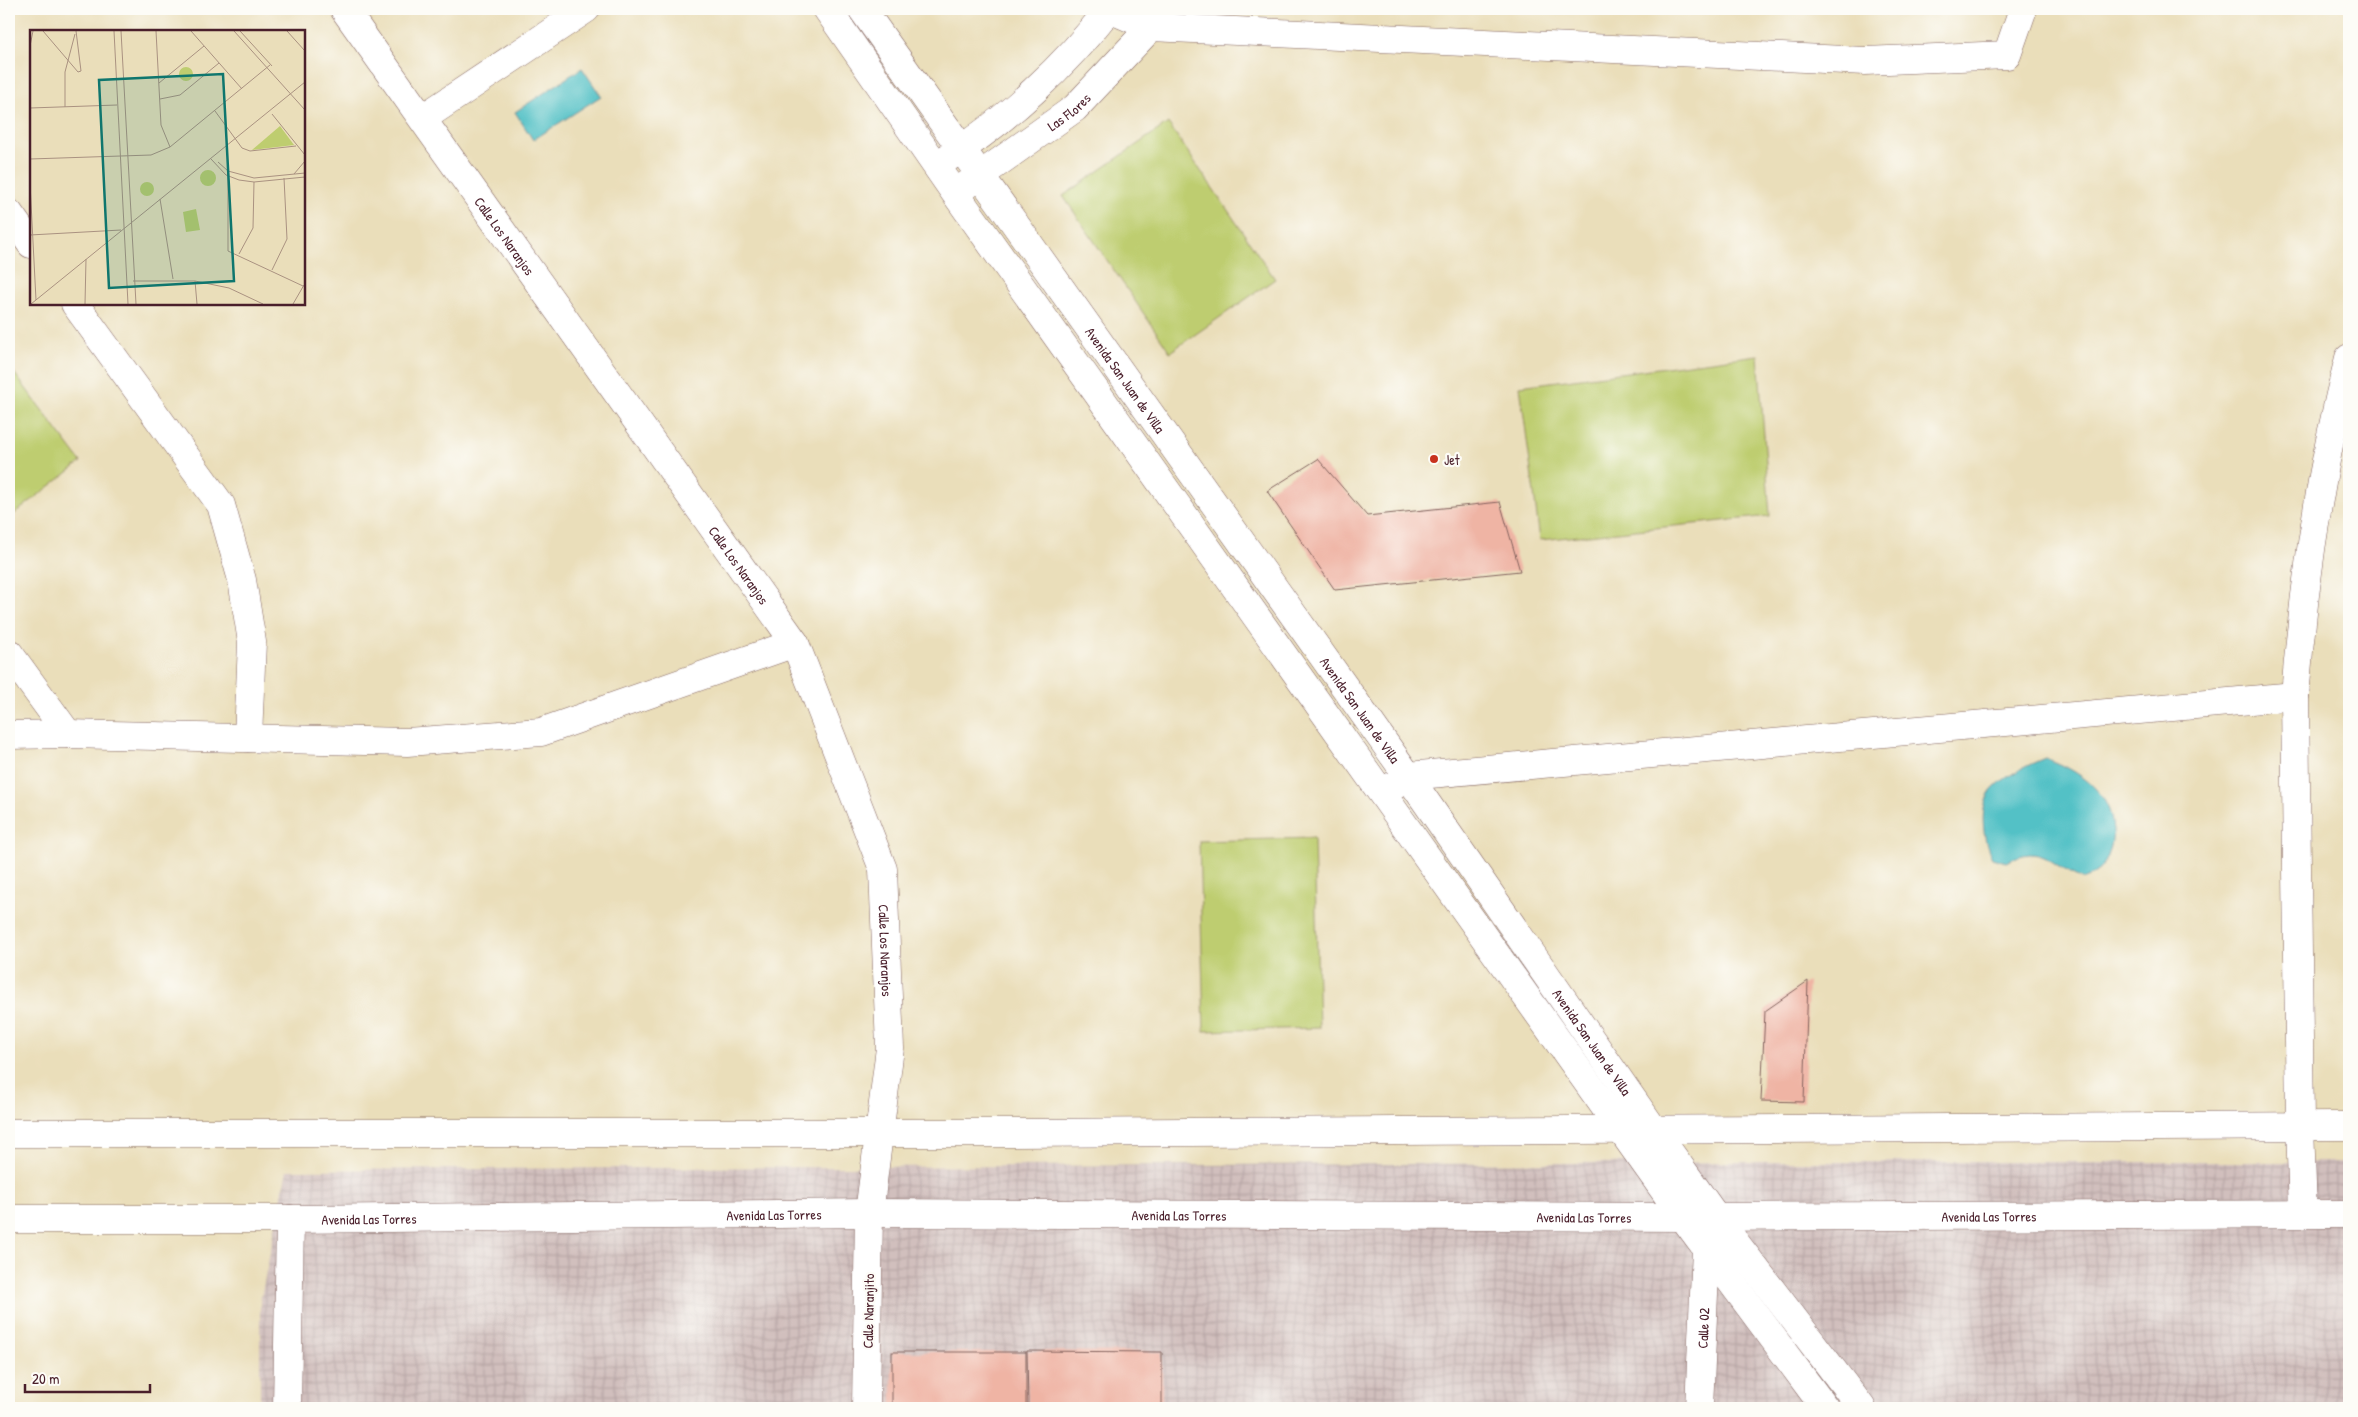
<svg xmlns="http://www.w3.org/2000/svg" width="2358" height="1417" font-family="'Patrick Hand',sans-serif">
	<defs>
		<pattern id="industrial-grid" width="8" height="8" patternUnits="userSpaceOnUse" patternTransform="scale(1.25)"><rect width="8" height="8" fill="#d1bfbd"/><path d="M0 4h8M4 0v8" fill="none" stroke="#b5a4a3"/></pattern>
	</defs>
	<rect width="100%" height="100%" fill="#fdfcf7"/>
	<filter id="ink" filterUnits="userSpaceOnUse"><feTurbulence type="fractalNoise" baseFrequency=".02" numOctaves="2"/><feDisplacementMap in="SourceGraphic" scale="10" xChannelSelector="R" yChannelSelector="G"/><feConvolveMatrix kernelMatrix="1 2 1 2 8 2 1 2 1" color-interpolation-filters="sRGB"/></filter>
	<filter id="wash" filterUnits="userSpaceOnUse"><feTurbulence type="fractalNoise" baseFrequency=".0096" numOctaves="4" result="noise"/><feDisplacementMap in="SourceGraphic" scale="20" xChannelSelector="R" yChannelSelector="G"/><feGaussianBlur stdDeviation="1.12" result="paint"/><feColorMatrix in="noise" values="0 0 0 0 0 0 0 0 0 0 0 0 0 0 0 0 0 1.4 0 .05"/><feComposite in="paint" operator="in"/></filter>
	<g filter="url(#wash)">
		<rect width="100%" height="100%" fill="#eadeba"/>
		<path fill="url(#industrial-grid)" d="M1753 1162H2349V1408H260V1302L287 1170Z"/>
		<g fill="#becd6f" stroke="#84764d">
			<path d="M1168 123 1275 279 1170 352 1063 196Z"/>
			<path d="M1758 355 1770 516 1540 540 1520 386Z"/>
			<path d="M9 366 81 462 9 518Z"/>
			<path d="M1314 838 1319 1028 1204 1031 1199 841Z"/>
		</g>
		<g fill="#52c1c6" stroke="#4e7078">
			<path d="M582 68 601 96 533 140 515 112Z"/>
			<path d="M2045 758C2084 772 2121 799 2111 846 2107 864 2100 872 2083 879 2050 867 2044 841 2006 862L1992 858C1983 840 1977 805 1994 788 2007 775 2028 765 2045 758Z"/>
		</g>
		<g id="blocks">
			<g fill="#efb4a4">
				<path d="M1318 459 1367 516 1500 502 1520 571 1335 590 1267 491Z"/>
				<path d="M1808 981 1804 1102 1761 1101 1765 1011Z"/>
				<path d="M1027 1351 1162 1352V1408H1028Z"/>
				<rect x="892" y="1352" width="134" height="56"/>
			</g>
		</g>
	</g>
	<g filter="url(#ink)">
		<use href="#blocks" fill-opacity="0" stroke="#82625d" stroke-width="1"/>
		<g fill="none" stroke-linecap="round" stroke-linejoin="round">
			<defs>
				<g id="minor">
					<path id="s1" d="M344 9 795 643 883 869 890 1048 869 1213 866 1408"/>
					<path d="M827 9 955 193 1683 1217 1825 1408"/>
					<path id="s2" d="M862 9 1408 776 1654 1130 1716 1217 1862 1408"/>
					<path d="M1109 9 1151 27 1865 61 2007 55 2023 9"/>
					<path d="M423 118 586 9"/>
					<path d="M946 159C1007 120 1065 66 1109 9"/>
					<path id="s3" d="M964 187 1075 108 1151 27 1158 11"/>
					<path d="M9 213 31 244"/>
					<path d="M75 304 221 505 242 580 252 642 248 738"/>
					<path d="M9 653 68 734"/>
					<path d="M9 735 68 734 407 742 541 732 795 643"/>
					<path d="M1394 785 1408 776 2295 696"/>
					<path d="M9 1133H1011L2349 1126"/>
					<path d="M2303 1213 2300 1126 2295 696C2304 581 2320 469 2349 358"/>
					<path id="s4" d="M9 1219H290L869 1213 1683 1217 2349 1214"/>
					<path d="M287 1408 290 1219"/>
					<path id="s5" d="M1699 1408 1706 1248"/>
				</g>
			</defs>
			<use href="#minor" stroke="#82625d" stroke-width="29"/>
			<use href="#minor" stroke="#fff" stroke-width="28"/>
		</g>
	</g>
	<circle fill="#c8321e" stroke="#fdfcf7" stroke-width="2" cx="1434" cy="459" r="5"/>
	<g text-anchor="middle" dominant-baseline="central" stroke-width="4.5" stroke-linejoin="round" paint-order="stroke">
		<g font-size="14" fill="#4a1f2b" stroke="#fdfcf7">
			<text stroke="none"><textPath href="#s3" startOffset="129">Las Flores</textPath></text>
			<text stroke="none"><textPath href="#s1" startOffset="278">Calle Los Naranjos</textPath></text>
			<text stroke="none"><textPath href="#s2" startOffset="455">Avenida San Juan de Villa</textPath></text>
			<text stroke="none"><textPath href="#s1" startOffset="682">Calle Los Naranjos</textPath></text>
			<text stroke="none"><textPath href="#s2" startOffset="860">Avenida San Juan de Villa</textPath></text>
			<text stroke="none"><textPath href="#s1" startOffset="1102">Calle Los Naranjos</textPath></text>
			<text stroke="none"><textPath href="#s2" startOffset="1265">Avenida San Juan de Villa</textPath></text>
			<text stroke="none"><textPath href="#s4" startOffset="765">Avenida Las Torres</textPath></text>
			<text stroke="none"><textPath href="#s4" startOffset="1170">Avenida Las Torres</textPath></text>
			<text stroke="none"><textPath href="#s4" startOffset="1980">Avenida Las Torres</textPath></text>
			<text stroke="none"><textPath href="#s4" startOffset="1575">Avenida Las Torres</textPath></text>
			<text stroke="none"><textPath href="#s4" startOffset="360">Avenida Las Torres</textPath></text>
			<text transform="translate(868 1311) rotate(-89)">Calle Naranjito</text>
			<text stroke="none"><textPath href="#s5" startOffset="80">Calle 02</textPath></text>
		</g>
		<g font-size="14" fill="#4a1f2b" stroke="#fdfcf7" text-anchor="start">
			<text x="1444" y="459">Jet</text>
		</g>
	</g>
	<g transform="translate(30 30)">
		<rect width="275" height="275" fill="#eadeba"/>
		<path d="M149 44a7 7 0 1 1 14 0a7 7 0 1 1-14 0ZM170 148a8 8 0 1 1 16 0a8 8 0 1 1-16 0ZM110 159a7 7 0 1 1 14 0a7 7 0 1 1-14 0ZM166 179 170 200 156 202 153 182Z" fill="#becd6f"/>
		<path d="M250 96 264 115 222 120Z" fill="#becd6f"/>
		<path fill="none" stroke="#aa9281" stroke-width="1" d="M13 1 48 42 51 41 46 1M84 1 98 274M91 1 106 274M126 1 131 95 140 117M161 1 212 59M204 1 275 80M210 1 242 36M257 1 275 21M0 16 3 1M129 53 174 16M130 69 150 65 189 33M35 77V42L45 4M0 78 87 75M185 81 212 118 220 121 266 116M242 84 275 125M0 129 121 125 140 117 240 35M181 129 196 145 209 150 224 152 275 147M188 132 198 141 224 148 275 143M198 141V221L273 256M264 144 275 131M0 153 6 270M130 169 143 249M0 205 91 200M209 224 223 198 224 152M242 240 257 209 254 148M103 251H165L199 258 233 274M165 251 167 274M1 274 275 52M55 274 56 229M263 274 274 255"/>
		<path fill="#0f766e" fill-opacity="0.15" stroke="#0f766e" stroke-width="2.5" d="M193 44 204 251 79 258 69 50Z"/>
		<rect width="275" height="275" fill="none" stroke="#4a1f2b" stroke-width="2.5"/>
	</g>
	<rect width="2358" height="1417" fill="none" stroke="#fdfcf7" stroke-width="30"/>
	<path d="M25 1384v8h125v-8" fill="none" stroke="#4a1f2b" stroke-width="2.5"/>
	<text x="32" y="1384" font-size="15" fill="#4a1f2b" stroke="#fdfcf7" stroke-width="4" paint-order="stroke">20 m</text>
</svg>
